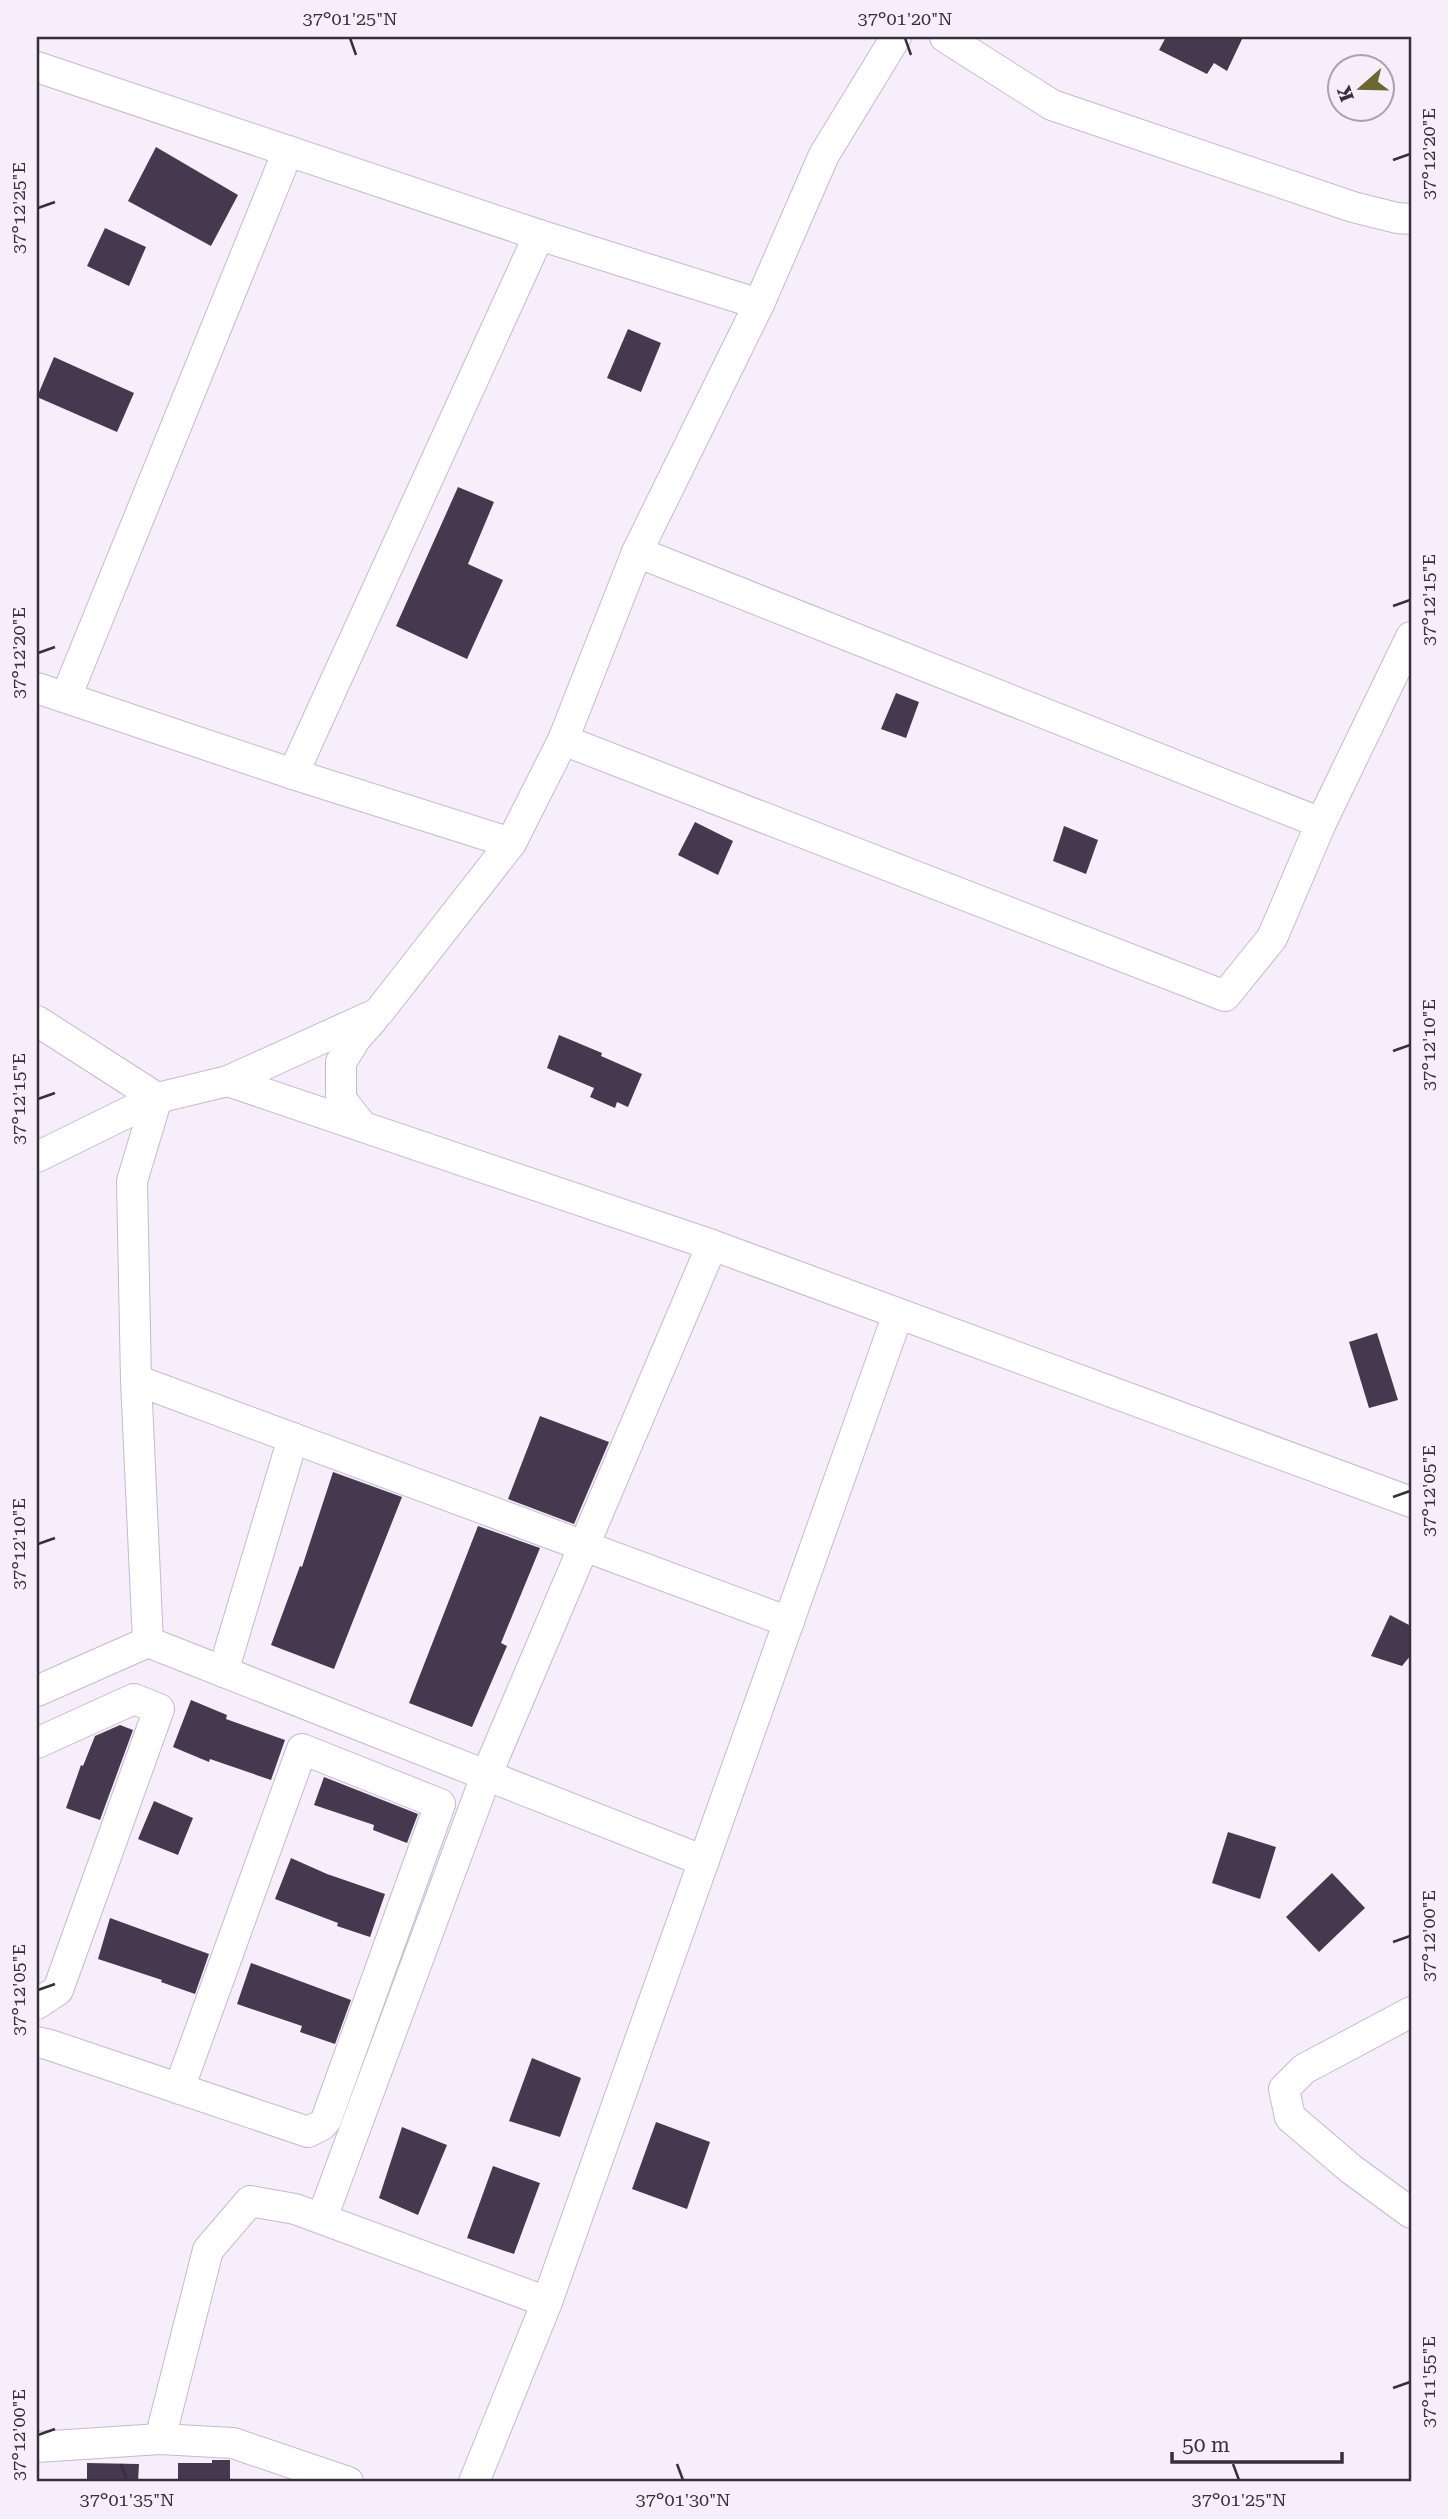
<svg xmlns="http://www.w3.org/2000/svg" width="1448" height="2519" font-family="'Roboto Serif',serif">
	<rect width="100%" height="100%" fill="#f6effb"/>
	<g fill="#46384f">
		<path d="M1166 37H1243L1227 71 1214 63 1207 74 1159 50Z"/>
		<path d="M156 147 238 195 211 246 128 201Z"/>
		<path d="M105 228 146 247 129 286 87 266Z"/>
		<path d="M628 329 661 343 641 392 607 378Z"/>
		<path d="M54 357 134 393 117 432 37 397Z"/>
		<path d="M458 487 494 502 468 564 503 580 467 659 396 626Z"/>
		<path d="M896 693 919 702 906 738 881 729Z"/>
		<path d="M695 822 733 841 718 875 678 855Z"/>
		<path d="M1064 826 1098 840 1086 874 1053 861Z"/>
		<path d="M559 1035 602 1053 601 1056 642 1074 628 1107 617 1102 615 1108 590 1097 594 1088 547 1068Z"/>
		<path d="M1377 1333 1398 1400 1369 1408 1349 1342Z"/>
		<path d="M540 1416 609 1442 574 1524 508 1499Z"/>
		<path d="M333 1472 402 1497 334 1669 271 1645 300 1566 302 1567Z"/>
		<path d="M478 1526 540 1548 501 1643 507 1646 472 1727 409 1703Z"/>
		<path d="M1390 1615 1411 1626V1655L1402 1666 1371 1656Z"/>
		<path d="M191 1700 227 1715 226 1719 285 1740 271 1780 210 1759 209 1762 173 1747Z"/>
		<path d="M120 1725 133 1730 100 1820 66 1808 81 1765 83 1766 95 1736Z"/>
		<path d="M324 1777 418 1814 407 1843 373 1830 374 1825 314 1805Z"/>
		<path d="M154 1801 193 1818 178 1855 138 1839Z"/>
		<path d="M1228 1832 1276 1847 1260 1899 1212 1883Z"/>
		<path d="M291 1858 327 1874 385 1894 370 1937 337 1926 338 1923 275 1899Z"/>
		<path d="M1332 1873 1365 1908 1319 1952 1286 1917Z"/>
		<path d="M110 1918 209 1954 195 1994 161 1982 162 1980 98 1959Z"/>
		<path d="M251 1963 351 2000 335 2044 300 2032 302 2026 237 2004Z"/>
		<path d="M532 2058 581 2078 560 2137 509 2121Z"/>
		<path d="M656 2122 710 2142 687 2209 632 2189Z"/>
		<path d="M402 2127 447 2145 418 2215 379 2198Z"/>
		<path d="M493 2166 540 2183 514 2254 467 2238Z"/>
		<path d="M212 2460H230V2482H178V2463H212Z"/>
		<path d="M87 2463 139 2464 138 2482H87Z"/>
	</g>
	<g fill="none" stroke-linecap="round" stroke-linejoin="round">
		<defs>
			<g id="minor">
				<path d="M945 37 1052 105 1353 207 1397 218 1411 219"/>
				<path d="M37 67 539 235 759 304"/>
				<path d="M637 552 1321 823"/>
				<path d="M37 688 293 774 511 843"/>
				<path d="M66 697 288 151"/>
				<path d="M563 740 1225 996 1272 938 1321 823 1411 637"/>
				<path d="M293 774 539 235"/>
				<path d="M37 1021 157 1098 228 1081 378 1013 511 843 563 740 637 552 759 304 824 155 896 37"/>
				<path d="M228 1081 712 1245 1411 1502"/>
				<path d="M362 1126 341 1099V1062L356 1038 373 1019"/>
				<path d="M37 1157 157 1098"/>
				<path d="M136 1380 789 1622"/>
				<path d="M148 1642 136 1380 132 1181 157 1098"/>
				<path d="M223 1672 293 1438"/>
				<path d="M37 1691 148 1642 704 1861"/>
				<path d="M37 1743 134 1699 159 1709 58 1990 37 2004"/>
				<path d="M1411 2012 1304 2069 1284 2089 1290 2117 1351 2169 1411 2213"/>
				<path d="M37 2042 50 2045 308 2132 322 2125 326 2120 440 1804 302 1749 179 2089"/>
				<path d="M322 2218 486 1776 712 1245"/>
				<path d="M160 2439 208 2250 250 2201 295 2209 547 2302"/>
				<path d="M37 2447 160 2439 233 2443 348 2482"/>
				<path d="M474 2482 547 2302 898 1314"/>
			</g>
		</defs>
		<use href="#minor" stroke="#c8b7d3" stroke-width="32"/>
		<use href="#minor" stroke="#fff" stroke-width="30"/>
	</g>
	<path fill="none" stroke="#37303c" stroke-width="2.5" d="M350 38 356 55M905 38 911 55M1393 160 1410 154M38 208 55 202M1393 606 1410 600M38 653 55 647M1393 1051 1410 1045M38 1099 55 1093M1393 1497 1410 1491M38 1544 55 1538M1393 1942 1410 1936M38 1990 55 1984M1393 2388 1410 2382M38 2435 55 2429M121 2464 127 2480M677 2464 683 2480M1233 2464 1239 2480"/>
	<rect width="1448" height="2519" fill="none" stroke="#f6effb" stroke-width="77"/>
	<g transform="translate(1361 88) rotate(250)"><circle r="33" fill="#f6effb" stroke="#aaa3af" stroke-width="2"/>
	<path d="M0-5L12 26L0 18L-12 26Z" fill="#6c6733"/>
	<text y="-10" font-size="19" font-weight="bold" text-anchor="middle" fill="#37303c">K</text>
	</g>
	<path d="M1172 2452v10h170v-10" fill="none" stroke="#37303c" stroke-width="3.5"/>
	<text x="1182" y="2452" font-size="21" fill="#37303c" stroke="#f6effb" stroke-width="5" paint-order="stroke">50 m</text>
	<rect x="38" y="38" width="1372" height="2442" fill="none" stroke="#37303c" stroke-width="2.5"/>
	<g font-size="18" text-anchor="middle" fill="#37303c">
		<text x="350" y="25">37°01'25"N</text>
		<text x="905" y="25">37°01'20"N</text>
		<text transform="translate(1429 154) rotate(-90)" y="6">37°12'20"E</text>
		<text transform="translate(19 208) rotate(-90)" y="6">37°12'25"E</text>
		<text transform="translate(1429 600) rotate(-90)" y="6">37°12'15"E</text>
		<text transform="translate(19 653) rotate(-90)" y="6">37°12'20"E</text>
		<text transform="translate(1429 1045) rotate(-90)" y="6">37°12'10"E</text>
		<text transform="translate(19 1099) rotate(-90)" y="6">37°12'15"E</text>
		<text transform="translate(1429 1491) rotate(-90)" y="6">37°12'05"E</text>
		<text transform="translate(19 1544) rotate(-90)" y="6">37°12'10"E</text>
		<text transform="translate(1429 1936) rotate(-90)" y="6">37°12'00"E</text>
		<text transform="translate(19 1990) rotate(-90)" y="6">37°12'05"E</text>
		<text transform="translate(1429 2382) rotate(-90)" y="6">37°11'55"E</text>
		<text transform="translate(19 2435) rotate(-90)" y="6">37°12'00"E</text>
		<text x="127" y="2506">37°01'35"N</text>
		<text x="683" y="2506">37°01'30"N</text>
		<text x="1239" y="2506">37°01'25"N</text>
	</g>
</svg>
